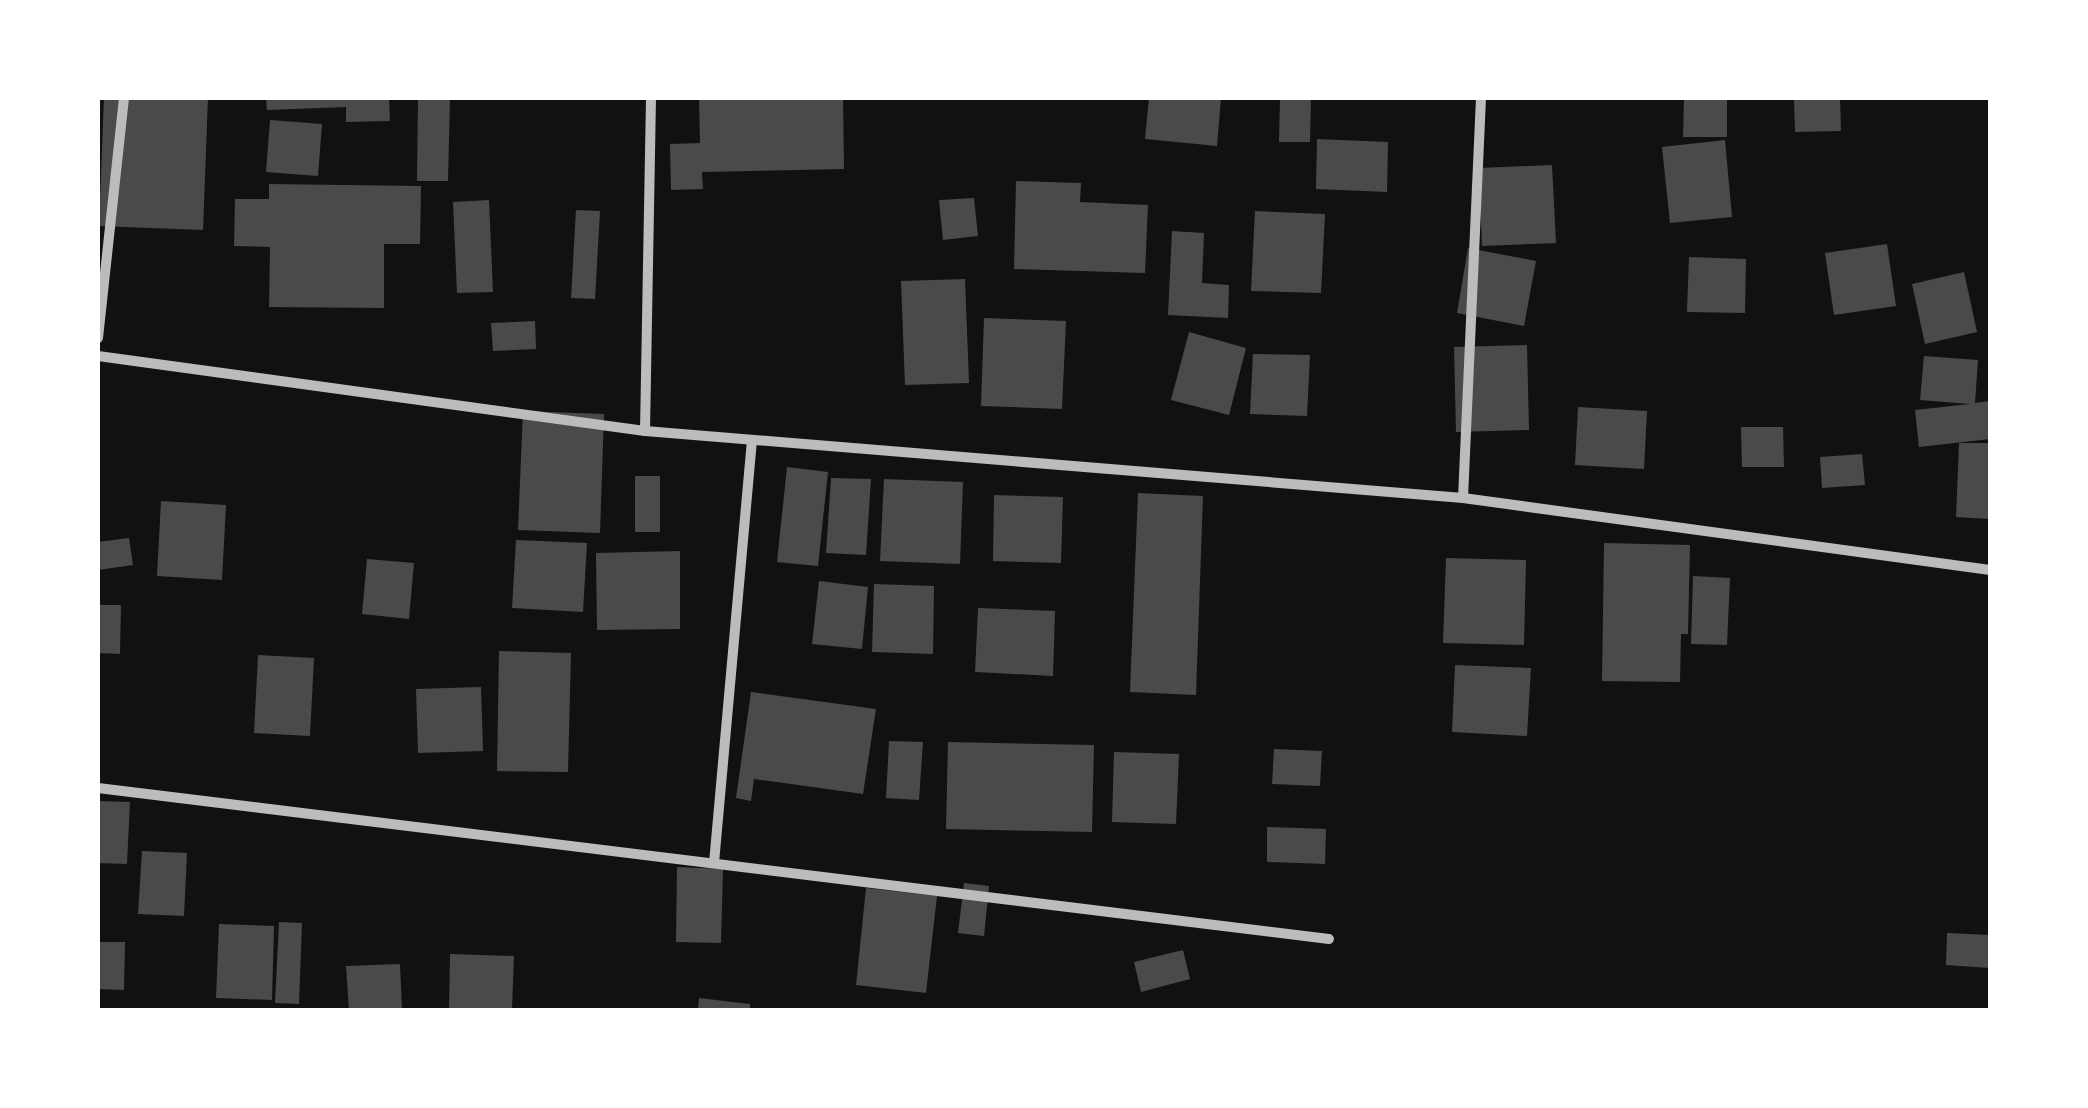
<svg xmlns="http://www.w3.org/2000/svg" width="2088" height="1108" font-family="Merriweather,serif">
	<rect width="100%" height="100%" fill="#111"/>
	<g fill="#4a4a4a">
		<path d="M104 98H208L203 230 99 226Z"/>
		<path d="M266 98H389L390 121 346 122V107L267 110Z"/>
		<path d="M418 98H450L448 181H417Z"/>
		<path d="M699 98H843L844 169 702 172 703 189 671 190 670 144 700 143Z"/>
		<path d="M1149 98H1221L1217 146 1145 139Z"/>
		<path d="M1280 98H1311L1310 142H1279Z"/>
		<path d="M1684 98H1727V137H1683Z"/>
		<path d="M1794 98H1840L1841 131 1795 132Z"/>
		<path d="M270 120 322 124 318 176 266 172Z"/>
		<path d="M1317 139 1388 142 1387 192 1316 189Z"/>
		<path d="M1725 140 1732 217 1670 223 1662 147Z"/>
		<path d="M1552 165 1556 243 1482 246 1479 168Z"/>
		<path d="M1016 181 1081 183 1080 202 1148 205 1145 273 1014 269Z"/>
		<path d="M269 184 421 186 420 244H384V308L269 307 270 247 234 246 235 199H269Z"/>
		<path d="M974 198 978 236 943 240 939 200Z"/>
		<path d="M489 200 493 292 457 293 453 202Z"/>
		<path d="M576 210 600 211 595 299 571 298Z"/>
		<path d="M1255 211 1325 214 1321 293 1251 291Z"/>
		<path d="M1172 231 1204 233 1202 283 1229 285 1228 318 1168 315Z"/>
		<path d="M1887 244 1896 306 1834 315 1825 253Z"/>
		<path d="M1468 248 1536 261 1524 326 1457 313Z"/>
		<path d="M1689 257 1746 259 1745 313 1687 312Z"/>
		<path d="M1964 272 1977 332 1925 344 1912 284Z"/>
		<path d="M965 279 969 383 905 385 901 281Z"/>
		<path d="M984 318 1066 321 1062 409 981 406Z"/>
		<path d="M535 321 536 349 493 351 491 323Z"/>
		<path d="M1189 332 1246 348 1229 415 1171 400Z"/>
		<path d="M1527 345 1529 430 1456 432 1454 347Z"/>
		<path d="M1253 354 1310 355 1307 416 1250 414Z"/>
		<path d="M1924 356 1978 360 1975 403 1990 401V439L1919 447 1915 410 1970 404 1920 400Z"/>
		<path d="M1578 407 1647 411 1644 469 1575 465Z"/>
		<path d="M523 411 604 414 600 533 518 530Z"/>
		<path d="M1741 427H1783L1784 467H1742Z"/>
		<path d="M1959 443H1990V519L1956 517Z"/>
		<path d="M1862 454 1865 485 1822 488 1820 457Z"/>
		<path d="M787 467 828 472 818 566 777 562Z"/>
		<rect x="635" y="476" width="25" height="56"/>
		<path d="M831 478 871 479 866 555 826 553Z"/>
		<path d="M884 479 963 482 960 564 880 561Z"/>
		<path d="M1138 493 1203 496 1196 695 1130 692Z"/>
		<path d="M994 495 1063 497 1061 563 993 561Z"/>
		<path d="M161 501 226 505 222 580 157 576Z"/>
		<path d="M129 538 133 565 98 570V542Z"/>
		<path d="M516 540 587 543 583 612 512 608Z"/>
		<path d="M1604 543 1690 545 1688 634H1681L1680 682 1602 681Z"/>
		<path d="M680 551V629L597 630 596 553Z"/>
		<path d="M1446 558 1526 560 1524 645 1443 643Z"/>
		<path d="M367 559 414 563 409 619 362 614Z"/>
		<path d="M1693 576 1730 578 1727 645 1691 644Z"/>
		<path d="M819 581 868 587 862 649 812 644Z"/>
		<path d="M874 584 934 586 933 654 872 652Z"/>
		<path d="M98 605H121L120 654 98 653Z"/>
		<path d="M978 608 1055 611 1053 676 975 672Z"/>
		<path d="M499 651 571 653 568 772 497 771Z"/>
		<path d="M258 655 314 658 310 736 254 733Z"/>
		<path d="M1455 665 1531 668 1527 736 1452 732Z"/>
		<path d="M481 687 483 751 418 753 416 689Z"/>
		<path d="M751 692 876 709 863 794 754 779 751 801 736 798Z"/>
		<path d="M889 741 923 742 919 800 886 798Z"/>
		<path d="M948 742 1094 745 1092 832 946 829Z"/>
		<path d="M1274 749 1322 751 1320 786 1272 784Z"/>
		<path d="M1114 752 1179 754 1176 824 1112 822Z"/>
		<path d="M98 801 130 802 127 864 98 863Z"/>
		<path d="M1267 827 1326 829 1325 864 1267 862Z"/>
		<path d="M142 851 187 853 184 916 138 914Z"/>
		<path d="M677 867 723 869 721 943 676 942Z"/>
		<path d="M964 883 989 886 984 936 958 933Z"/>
		<path d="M866 888 937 896 926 993 856 985Z"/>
		<path d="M279 922 302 923 299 1004 275 1003Z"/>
		<path d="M219 924 274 926 272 1000 216 998Z"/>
		<path d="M1947 933 1990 935V968L1946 965Z"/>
		<path d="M98 942H125L124 990 98 989Z"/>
		<path d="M1183 950 1190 979 1141 992 1134 962Z"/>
		<path d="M450 954 514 956 512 1010H449Z"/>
		<path d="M400 964 402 1010H349L346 966Z"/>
		<path d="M699 998 750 1004V1010H698Z"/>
	</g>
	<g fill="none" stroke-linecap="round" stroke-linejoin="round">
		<g stroke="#bcbcbc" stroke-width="10">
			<path d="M98 338 124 98"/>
			<path d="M98 356 645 431 1463 498 1990 570"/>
			<path d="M645 431 651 98"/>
			<path d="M1463 498 1481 98"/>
			<path d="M98 788 1329 939"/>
			<path d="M714 863 752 440"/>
		</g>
	</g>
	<rect width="2088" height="1108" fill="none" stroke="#ffffff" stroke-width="200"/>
</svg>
